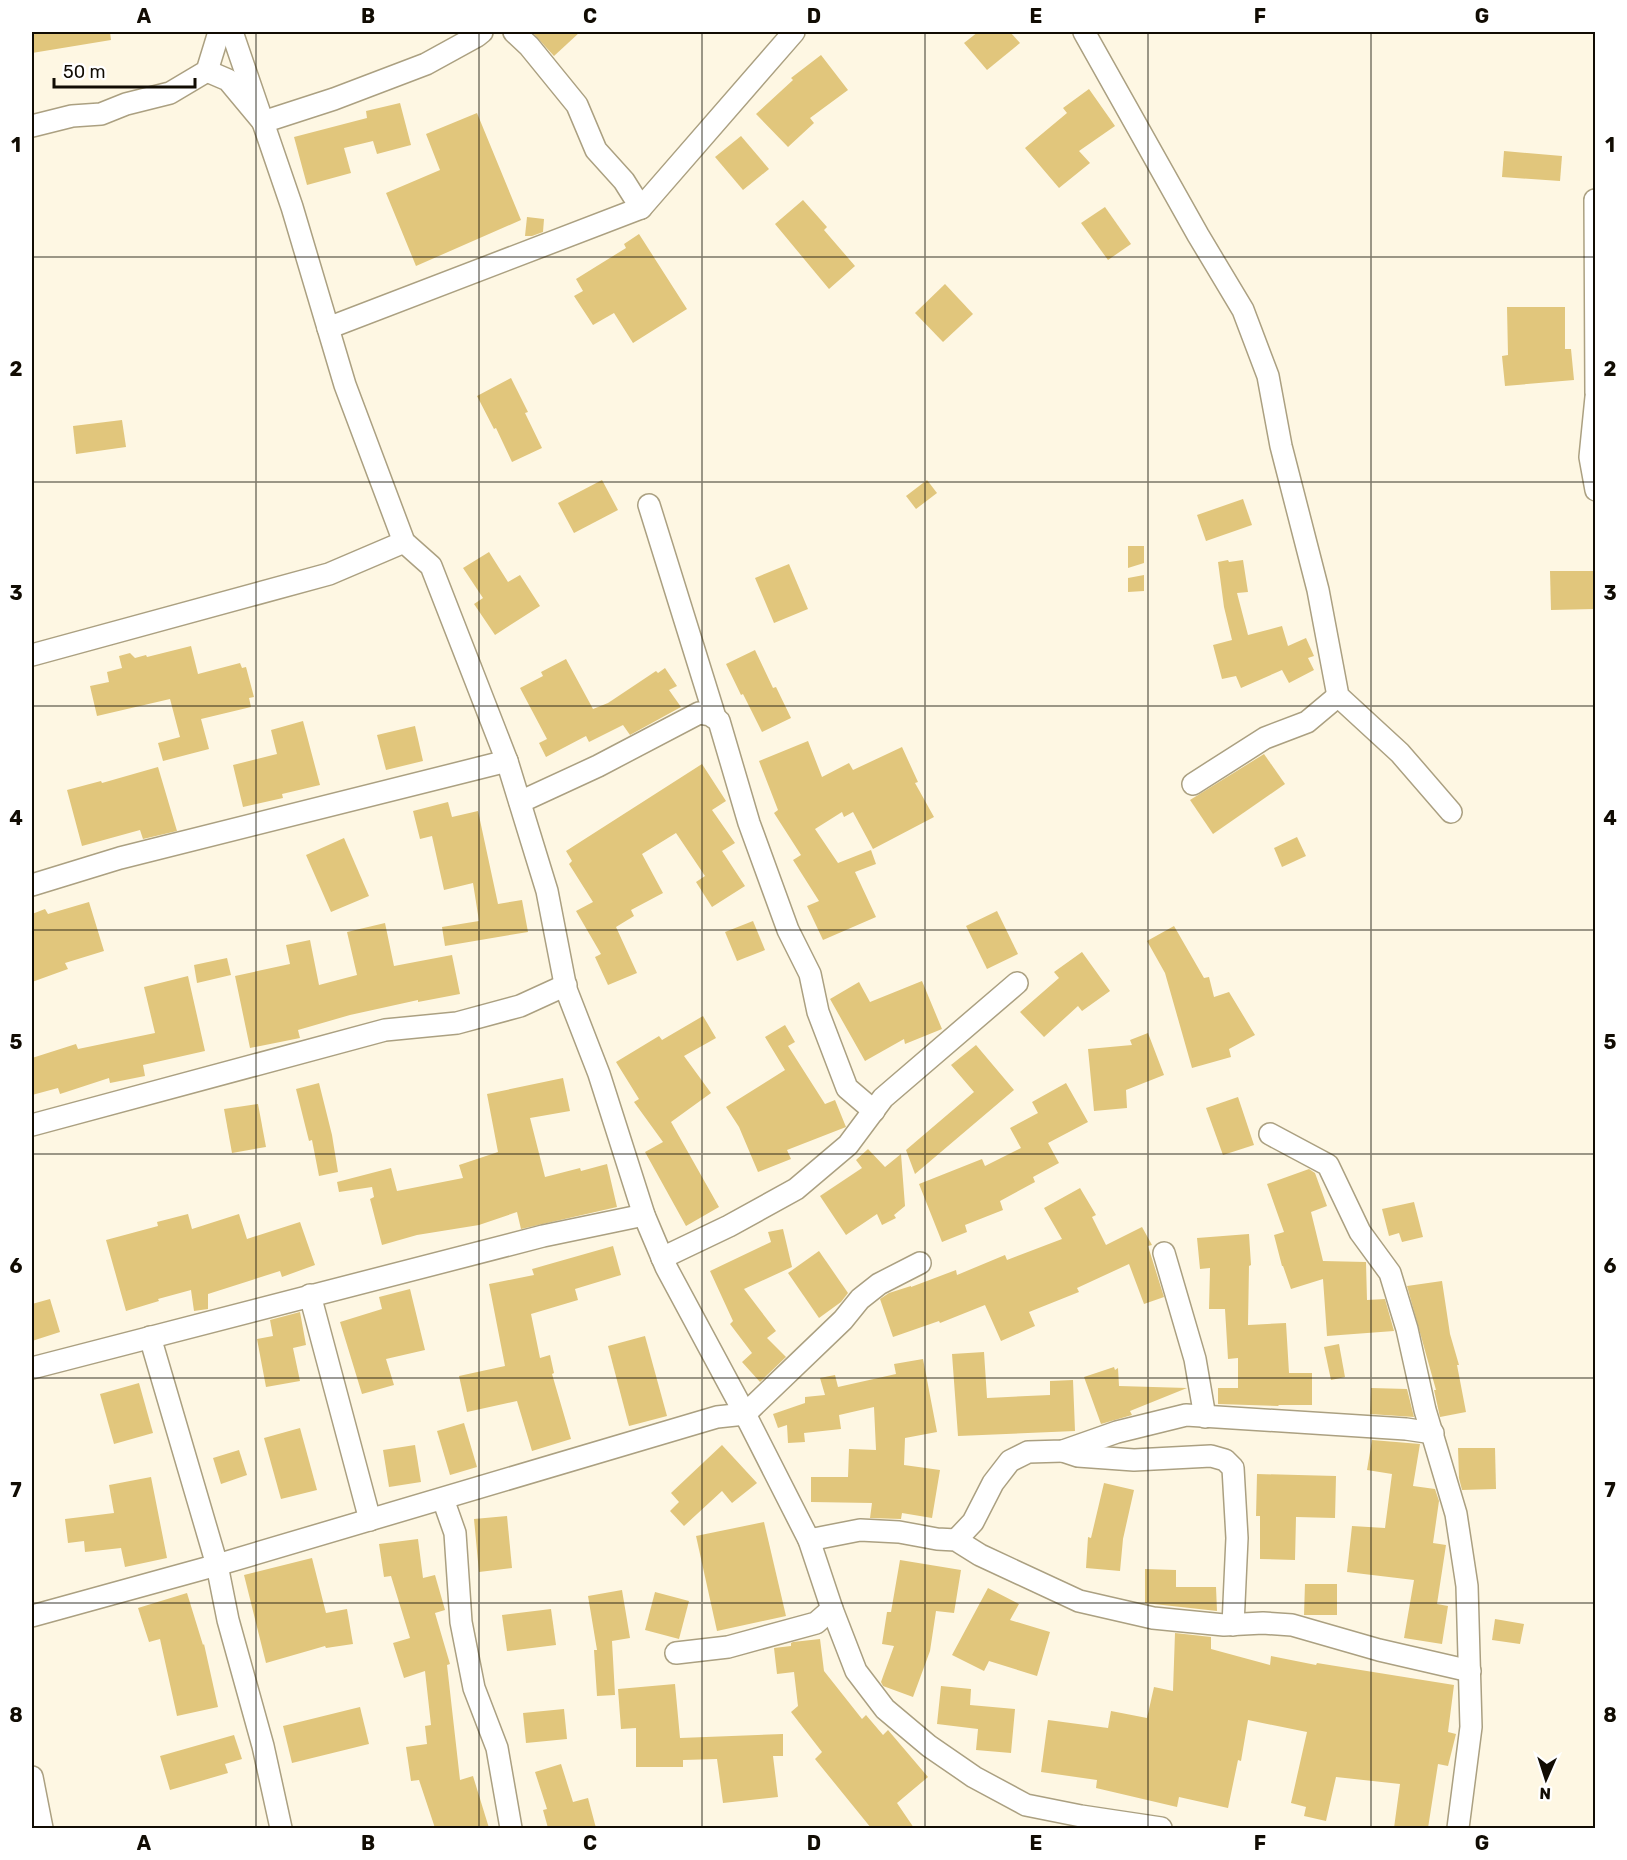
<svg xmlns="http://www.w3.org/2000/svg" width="1627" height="1860" font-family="Rubik,sans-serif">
	<rect width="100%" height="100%" fill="#fef7e3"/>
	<g fill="#e1c67c">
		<path d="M32 32H110L111 40 32 53Z"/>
		<path d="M532 32H580L554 56Z"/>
		<path d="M978 32H1010L1020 43 987 70 964 43Z"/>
		<path d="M821 55 848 90 810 118 814 123 788 147 756 114 793 80 791 78Z"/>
		<path d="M1089 89 1115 126 1079 151 1090 163 1059 188 1025 148 1067 113 1063 108Z"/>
		<path d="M400 103 411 145 377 154 373 141 344 148 351 173 307 185 294 137 367 118 366 111Z"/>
		<path d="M477 113 521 220 416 266 386 193 440 170 426 134Z"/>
		<path d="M741 136 769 169 743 190 715 157Z"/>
		<path d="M1504 151 1562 156 1560 181 1502 177Z"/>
		<path d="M803 200 827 227 824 230 855 266 829 289 775 224Z"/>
		<path d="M1105 207 1131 244 1108 260 1081 223Z"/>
		<path d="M527 217 544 219 543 232 532 236H525Z"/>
		<path d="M639 234 687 309 633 343 614 313 593 325 574 296 583 291 576 279 626 248 624 244Z"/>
		<path d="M945 284 973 314 943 342 915 313Z"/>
		<path d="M1507 307H1565V349H1571L1574 380 1505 386 1502 356 1508 355Z"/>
		<path d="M511 378 528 412 525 413 542 448 512 462 496 428 494 429 477 396Z"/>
		<path d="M122 420 126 447 76 454 73 426Z"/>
		<path d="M602 480 618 510 574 533 558 503Z"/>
		<path d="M927 480 937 493 916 509 906 496Z"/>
		<path d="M1243 499 1252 525 1206 541 1197 515Z"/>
		<path d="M1128 546H1144V563L1128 568Z"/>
		<path d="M489 552 508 582 520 575 540 606 495 635 474 604 483 598 463 568Z"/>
		<path d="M1228 560 1229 562 1243 560 1248 592 1237 593 1248 635 1282 626 1288 646 1306 638 1314 656 1308 658 1314 670 1289 683 1282 670 1241 688 1236 676 1222 679 1213 645 1232 640 1224 607 1218 562Z"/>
		<path d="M789 564 808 609 774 623 755 578Z"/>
		<path d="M1550 571H1593L1594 609 1551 610Z"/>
		<path d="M1144 575V591L1128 592V578Z"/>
		<path d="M191 646 198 674 240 663 242 668 246 667 254 697 249 698 251 707 201 719 209 749 163 761 158 743 180 737 170 699 97 716 90 686 109 682 107 672 122 668 119 656 130 653 135 658 146 655 147 657Z"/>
		<path d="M755 650 773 688 776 687 791 718 762 732 743 694 741 695 726 664Z"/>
		<path d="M566 659 593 709 608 703 656 671 658 673 665 668 677 686 669 690 681 707 630 735 623 725 589 742 586 736 546 757 539 743 547 739 520 688 543 676 541 672Z"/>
		<path d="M303 721 320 785 282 794 283 798 243 807 233 765 277 754 271 730Z"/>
		<path d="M415 726 423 761 386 770 377 735Z"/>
		<path d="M808 741 822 777 849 763 853 770 902 747 918 782 915 783 934 817 873 849 853 812 844 817 842 812 815 829 838 863 871 850 876 864 855 872 876 917 823 940 807 906 819 901 793 860 801 855 774 813 778 810 759 761Z"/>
		<path d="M1264 754 1285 784 1213 834 1190 800Z"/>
		<path d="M702 764 726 801 712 810 735 843 722 851 745 886 712 907 696 882 705 876 676 833 642 854 663 893 631 910 634 916 616 927 637 973 608 985 595 957 601 954 576 911 593 902 569 864 572 861 566 851Z"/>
		<path d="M158 767 177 831 143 839 140 830 82 846 67 790 101 781 102 783Z"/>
		<path d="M448 802 452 817 478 811 498 904 522 900 528 932 445 946 442 927 479 921 473 883 444 890 432 836 420 839 413 811Z"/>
		<path d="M1297 837 1306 856 1282 867 1274 848Z"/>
		<path d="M344 838 369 896 331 912 306 855Z"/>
		<path d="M89 902 104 951 65 963 68 969 32 982V914L45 909 48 914Z"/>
		<path d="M997 911 1018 954 987 969 966 926Z"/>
		<path d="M753 921 765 950 737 961 725 932Z"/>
		<path d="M385 923 394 966 452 955 460 994 418 1002V1000L350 1015 298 1030 300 1038 250 1048 235 976 290 964 286 945 310 940 319 985 357 975 347 932Z"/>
		<path d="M1174 926 1204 978 1209 977 1214 997 1229 992 1255 1035 1229 1049 1231 1057 1192 1068 1165 973 1147 941Z"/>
		<path d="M1082 952 1110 991 1082 1011 1078 1006 1044 1037 1020 1012 1059 978 1054 972Z"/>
		<path d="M227 958 231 975 197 983 194 965Z"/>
		<path d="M188 976 205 1051 143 1065 145 1076 110 1083 109 1078 60 1094 58 1088 32 1095V1058L76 1044 78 1049 155 1033 144 987Z"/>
		<path d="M922 981 942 1029 905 1044 904 1039 865 1061 830 999 859 982 870 1002Z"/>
		<path d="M703 1016 716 1038 684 1056 711 1093 671 1122 719 1207 686 1226 645 1152 663 1142 634 1102 639 1099 616 1062 659 1036 662 1040Z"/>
		<path d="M785 1025 795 1042 788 1046 825 1104 835 1100 846 1127 787 1150 791 1159 758 1172 739 1127 726 1107 785 1070 765 1037Z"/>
		<path d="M1148 1033 1164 1075 1126 1090 1127 1108 1094 1111 1088 1049 1132 1045 1130 1040Z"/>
		<path d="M976 1045 1014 1090 915 1174 906 1150 974 1092 951 1065Z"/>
		<path d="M563 1078 570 1111 530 1118 545 1177 580 1168 581 1171 607 1164 617 1207 521 1229 517 1212 479 1225 417 1235 382 1245 370 1199 374 1197 372 1187 339 1192 337 1182 391 1168 397 1191 463 1178 459 1165 498 1152 487 1094Z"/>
		<path d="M319 1083 332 1135 338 1172 319 1176 312 1140 309 1141 296 1089Z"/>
		<path d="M1066 1083 1088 1122 1048 1143 1059 1163 1033 1177 1035 1182 1000 1201 1003 1210 965 1225 967 1232 942 1242 919 1184 982 1159 985 1166 1021 1148 1010 1128 1038 1113 1032 1102Z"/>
		<path d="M1238 1097 1254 1145 1223 1155 1206 1108Z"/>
		<path d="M258 1104 266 1147 232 1153 224 1109Z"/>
		<path d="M868 1149 885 1167 901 1154 905 1206 894 1215 896 1218 882 1225 877 1214 846 1235 820 1196 862 1168 856 1160Z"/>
		<path d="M1309 1169 1315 1173 1327 1206 1311 1212 1323 1261 1366 1262 1367 1300 1385 1299 1394 1331 1327 1336 1323 1279 1291 1289 1283 1266H1282L1274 1235 1284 1232 1267 1184Z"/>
		<path d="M1080 1188 1096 1215 1092 1217 1106 1245 1142 1227 1152 1245 1148 1246 1164 1297 1144 1304 1129 1264 1077 1288 1079 1292 1029 1312 1035 1326 1001 1341 985 1305 940 1323 939 1321 893 1337 880 1299 889 1293 911 1286V1287L956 1270 957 1275 1005 1255 1007 1260 1062 1239 1044 1208Z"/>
		<path d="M1414 1202 1423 1237 1402 1242 1399 1233 1389 1236 1382 1209Z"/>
		<path d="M188 1214 192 1229 239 1214 247 1239 300 1222 315 1265 282 1277 280 1271 208 1294V1309L194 1311 191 1290 158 1299 159 1301 126 1311 106 1240 158 1226 157 1222Z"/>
		<path d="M783 1229 792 1267 744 1289 776 1331 767 1338 786 1357 760 1382 742 1362 752 1353 730 1324 733 1321 710 1271 771 1242 768 1232Z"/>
		<path d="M1249 1234 1251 1265 1249 1266 1248 1325 1286 1323 1289 1373H1312V1405H1279L1278 1406 1218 1404V1388H1238V1358L1228 1359 1225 1309H1209L1210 1268 1200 1269 1197 1238Z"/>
		<path d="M613 1246 621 1275 575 1289 578 1300 531 1314 540 1358 550 1355 554 1373 552 1374 571 1439 532 1451 517 1401 467 1412 459 1376 505 1366 489 1284 534 1275 532 1269Z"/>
		<path d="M819 1251 848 1293 841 1302 819 1318 788 1273Z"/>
		<path d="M1442 1281 1450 1334 1459 1365H1457L1466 1412 1440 1417 1434 1390H1436L1407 1286Z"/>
		<path d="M410 1289 425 1350 386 1359 394 1385 362 1394 340 1322 382 1309 379 1297Z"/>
		<path d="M50 1299 60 1332 32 1341V1304Z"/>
		<path d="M300 1312 306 1345 293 1348 300 1381 266 1387 257 1339 273 1336 270 1320Z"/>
		<path d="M645 1336 667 1416 629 1426 608 1346Z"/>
		<path d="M1339 1344 1345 1377 1331 1380 1324 1347Z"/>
		<path d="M984 1352 987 1398 1050 1395V1381L1073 1380 1075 1431 958 1436 952 1354Z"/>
		<path d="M923 1359 937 1432 905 1438 904 1465 940 1470 932 1518 902 1513 901 1519 870 1518 872 1503 811 1502V1477H848L849 1449 876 1450 874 1407 839 1415 841 1429 804 1433 805 1442 788 1443 787 1425 778 1428 773 1414 805 1403V1397L825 1395 820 1378 835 1375 838 1387 896 1374 894 1364Z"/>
		<path d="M1114 1367 1115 1370 1118 1368 1119 1386 1187 1388 1130 1411 1132 1415 1101 1424 1084 1377Z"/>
		<path d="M139 1383 153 1433 114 1444 100 1394Z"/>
		<path d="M1371 1388 1407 1389 1414 1417 1370 1414Z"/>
		<path d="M464 1423 477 1467 450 1475 437 1431Z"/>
		<path d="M300 1428 317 1490 281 1499 264 1438Z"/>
		<path d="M1372 1440 1420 1444 1413 1486 1435 1489 1439 1501 1433 1543 1446 1545 1437 1604 1448 1606 1442 1644 1404 1638 1414 1580 1347 1572 1352 1526 1385 1528 1392 1474 1367 1470Z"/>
		<path d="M415 1445 421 1482 389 1487 383 1450Z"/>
		<path d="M722 1445 757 1483 732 1503 722 1491 684 1526 670 1511 679 1502 671 1493Z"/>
		<path d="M1458 1448H1495L1496 1489 1462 1490 1459 1478Z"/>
		<path d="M239 1450 247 1475 221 1484 213 1458Z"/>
		<path d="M1257 1474 1336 1476 1335 1518 1296 1517 1295 1560 1260 1559V1516H1256Z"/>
		<path d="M151 1477 167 1558 125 1567 121 1548 85 1552 84 1541 68 1543 65 1519 114 1513 109 1485Z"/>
		<path d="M1104 1483 1134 1490 1123 1539 1120 1571 1086 1568 1088 1537 1091 1538Z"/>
		<path d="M507 1516 512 1568 479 1572 474 1519Z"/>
		<path d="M764 1522 786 1616 717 1631 696 1536Z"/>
		<path d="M418 1539 423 1578 435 1575 445 1610 435 1613 450 1664 447 1665 460 1780 473 1776 489 1828H435L419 1780 411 1781 406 1747 427 1744 425 1726 431 1725 425 1671 404 1678 393 1643 410 1638 391 1576 384 1577 379 1544Z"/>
		<path d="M312 1558 326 1613 347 1609 353 1644 326 1648 325 1646 266 1663 244 1575Z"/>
		<path d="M900 1560 961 1570 954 1613 936 1611 930 1651 913 1697 883 1686 881 1682 894 1646 882 1644 887 1612H891Z"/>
		<path d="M1145 1569 1176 1570V1587H1216L1217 1611 1145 1603Z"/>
		<path d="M1305 1584H1337V1615H1304Z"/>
		<path d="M988 1588 1019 1604 1010 1620 1050 1632 1037 1676 989 1661 984 1671 952 1655Z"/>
		<path d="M622 1590 630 1638 612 1641 615 1695 597 1696 594 1650H597L588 1596Z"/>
		<path d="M655 1592 689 1601 679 1639 645 1630Z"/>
		<path d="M187 1593 203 1645 204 1644 218 1707 177 1716 160 1639 149 1642 138 1608Z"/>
		<path d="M551 1609 556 1645 507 1651 502 1615Z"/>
		<path d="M1495 1619 1524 1624 1520 1644 1492 1640Z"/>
		<path d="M1175 1633 1211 1637V1649L1270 1665 1271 1656 1316 1665 1317 1663 1454 1685 1448 1732 1456 1734 1448 1766 1438 1764 1428 1828H1394L1400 1784 1336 1777 1326 1821 1304 1816 1306 1807 1291 1803 1307 1732 1248 1720 1241 1761 1238 1760 1228 1808 1179 1797 1177 1807 1096 1788 1097 1780 1041 1772 1048 1720 1108 1728 1111 1711 1147 1718 1154 1687 1173 1691Z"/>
		<path d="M820 1639 824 1671 862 1719 866 1715 883 1735 888 1730 928 1777 897 1803 914 1828H871L815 1759 822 1752 791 1712 798 1706 794 1672 777 1674 774 1648 791 1646V1643L793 1642Z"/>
		<path d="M675 1684 680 1738 783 1734V1756H773L778 1797 723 1803 717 1759 683 1760V1767H636V1728L621 1729 618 1689Z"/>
		<path d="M941 1686 971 1689 970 1705 1015 1709 1011 1753 976 1750 978 1729 937 1724Z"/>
		<path d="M360 1707 369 1744 292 1763 283 1726Z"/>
		<path d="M564 1709 567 1739 526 1743 523 1713Z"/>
		<path d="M234 1735 242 1759 225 1764 228 1773 170 1790 160 1756Z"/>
		<path d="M561 1764 573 1802 588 1798 596 1828H548L543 1810 547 1809 535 1772Z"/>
	</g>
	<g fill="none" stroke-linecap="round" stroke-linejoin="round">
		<defs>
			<g id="minor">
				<path d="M232 32 292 207 345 385 404 542 431 566 507 761 547 891 566 989 599 1074 644 1215 666 1267 745 1414 809 1540 832 1609 856 1671 885 1709 929 1746 974 1777 1026 1805 1081 1816 1161 1828"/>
				<path d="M514 32 529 46 577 105 596 150 624 181 641 208"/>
				<path d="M1084 32 1198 235 1243 310 1268 376 1281 446 1318 590 1338 696 1400 753 1451 812"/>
				<path d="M207 71 228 80 263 122 334 99 426 64 477 36 482 32"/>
				<path d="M32 126 72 116 101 114 126 104 170 93 207 71 219 32"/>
				<path d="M1595 200 1596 393"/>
				<path d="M328 328 641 208 794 32"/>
				<path d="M1596 397 1590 457 1596 490"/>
				<path d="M649 505 715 717"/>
				<path d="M32 655 329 574 404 542"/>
				<path d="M1193 784 1265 738 1307 722 1338 696"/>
				<path d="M520 802 598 766 699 713 710 715 719 721 749 823 788 930 810 974 818 1012 847 1088 874 1111"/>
				<path d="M32 885 120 858 507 761"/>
				<path d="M32 1125 385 1030 457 1023 520 1006 566 985"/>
				<path d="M1270 1134 1328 1165 1360 1232 1390 1273 1407 1329 1425 1410 1456 1514 1467 1586 1471 1727 1458 1828"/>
				<path d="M1164 1253 1195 1359 1205 1417"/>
				<path d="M662 1258 729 1226 796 1189 848 1145 883 1098 1017 983"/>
				<path d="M310 1295 370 1520"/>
				<path d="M150 1337 217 1565 228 1620 263 1746 281 1828"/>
				<path d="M32 1368 543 1236 644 1215"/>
				<path d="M1063 1451 1078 1456 1134 1460 1211 1456 1225 1460 1233 1468 1237 1538 1233 1625"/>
				<path d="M443 1499 455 1533 461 1622 474 1688 497 1748 511 1828"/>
				<path d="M809 1540 860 1530 899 1532 937 1539 956 1540 980 1555 1079 1601 1153 1618 1224 1625 1263 1623 1292 1625 1379 1650 1470 1671"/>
				<path d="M956 1540 973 1522 993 1483 1010 1461 1028 1452 1063 1451 1117 1432 1186 1415 1406 1429 1433 1433"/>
				<path d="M32 1616 217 1565 717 1417 745 1414 843 1320 860 1299 879 1284 920 1263"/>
				<path d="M676 1653 728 1647 816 1623 832 1609"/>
				<path d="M32 1777 42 1828"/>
			</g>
		</defs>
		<use href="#minor" stroke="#aba081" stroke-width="24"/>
		<use href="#minor" stroke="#fff" stroke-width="21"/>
	</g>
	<path fill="none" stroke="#110c03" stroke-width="1.5" stroke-opacity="0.55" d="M256 32V1828M479 32V1828M702 32V1828M925 32V1828M1148 32V1828M1371 32V1828M32 257H1596M32 482H1596M32 706H1596M32 930H1596M32 1154H1596M32 1378H1596M32 1603H1596"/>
	<rect width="1627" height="1860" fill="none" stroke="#ffffff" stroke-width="66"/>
	<g transform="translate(1546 1779) rotate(183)" stroke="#ffffff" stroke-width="4.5" paint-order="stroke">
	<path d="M0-4.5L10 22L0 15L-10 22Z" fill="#110c03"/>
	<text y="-9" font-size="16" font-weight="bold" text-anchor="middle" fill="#110c03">N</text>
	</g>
	<path d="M54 78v9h141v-9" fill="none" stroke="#110c03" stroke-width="3"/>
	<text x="63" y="78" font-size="18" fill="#110c03" stroke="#ffffff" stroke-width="4.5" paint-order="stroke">50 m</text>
	<rect x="33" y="33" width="1561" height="1794" fill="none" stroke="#110c03" stroke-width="2"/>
	<g font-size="20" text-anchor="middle" font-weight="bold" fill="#110c03">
		<text x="144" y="23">A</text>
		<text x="368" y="23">B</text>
		<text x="590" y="23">C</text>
		<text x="814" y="23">D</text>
		<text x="1036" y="23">E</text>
		<text x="1260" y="23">F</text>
		<text x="1482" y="23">G</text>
		<text x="16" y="152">1</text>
		<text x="1610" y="152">1</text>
		<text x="16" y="376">2</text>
		<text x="1610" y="376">2</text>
		<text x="16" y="600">3</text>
		<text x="1610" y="600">3</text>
		<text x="16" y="825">4</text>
		<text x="1610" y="825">4</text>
		<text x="16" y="1049">5</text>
		<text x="1610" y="1049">5</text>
		<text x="16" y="1273">6</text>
		<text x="1610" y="1273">6</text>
		<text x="16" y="1497">7</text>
		<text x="1610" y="1497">7</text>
		<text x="16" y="1722">8</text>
		<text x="1610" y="1722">8</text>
		<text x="144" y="1850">A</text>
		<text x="368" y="1850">B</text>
		<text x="590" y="1850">C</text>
		<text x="814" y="1850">D</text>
		<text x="1036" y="1850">E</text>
		<text x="1260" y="1850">F</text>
		<text x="1482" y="1850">G</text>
	</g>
</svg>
